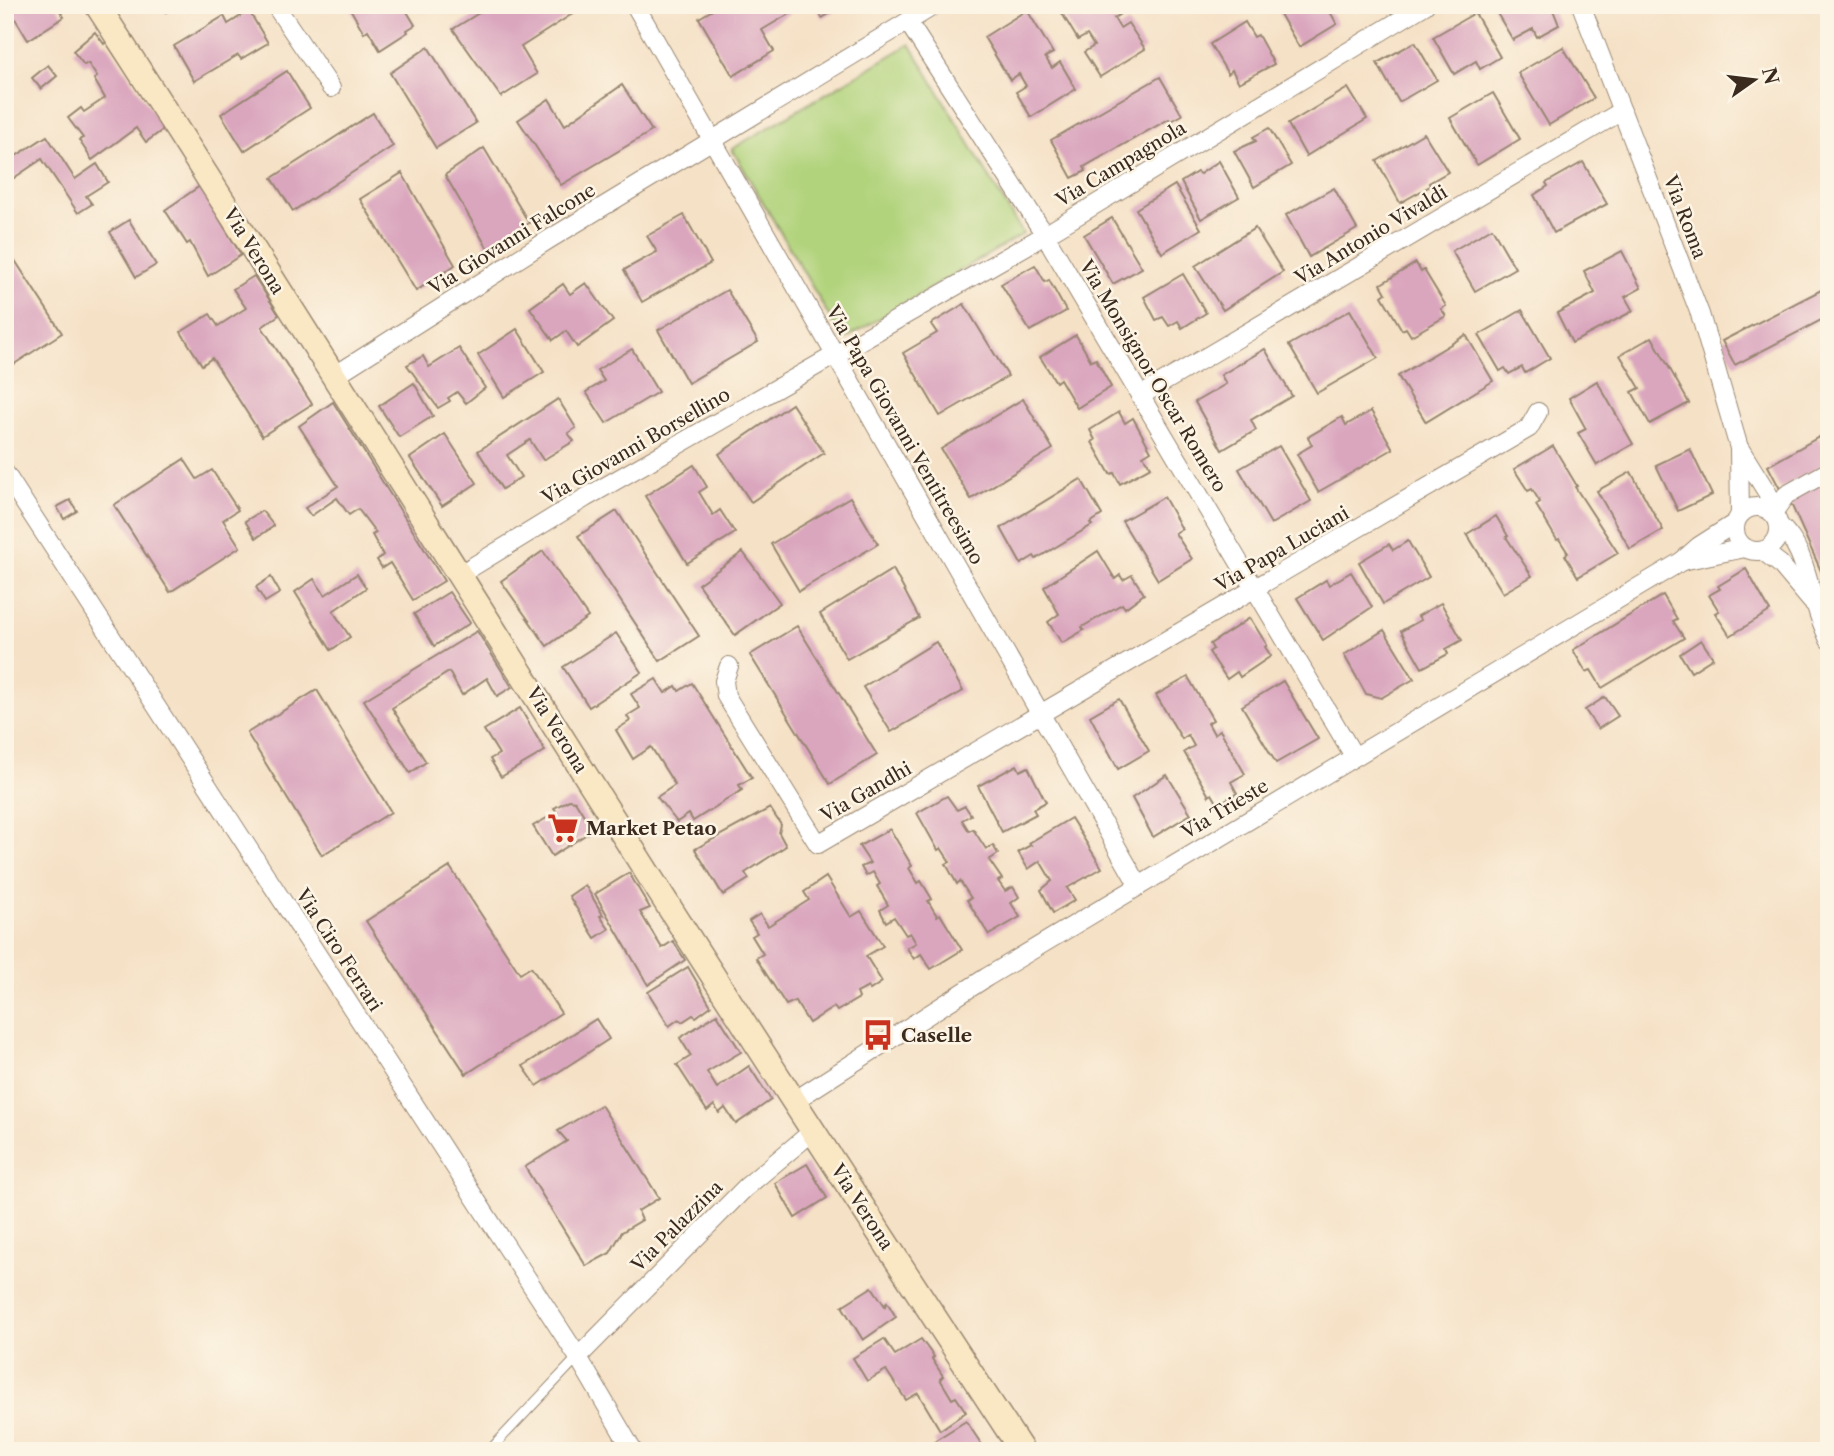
<svg xmlns="http://www.w3.org/2000/svg" width="1834" height="1456" font-family="'Libre Caslon Text',serif">
	<rect width="100%" height="100%" fill="#fcf5e5"/>
	<filter id="ink" filterUnits="userSpaceOnUse"><feTurbulence type="fractalNoise" baseFrequency=".0143" numOctaves="2"/><feDisplacementMap in="SourceGraphic" scale="14" xChannelSelector="R" yChannelSelector="G"/><feConvolveMatrix kernelMatrix="1 2 1 2 8 2 1 2 1" color-interpolation-filters="sRGB"/></filter>
	<filter id="wash" filterUnits="userSpaceOnUse"><feTurbulence type="fractalNoise" baseFrequency=".00686" numOctaves="4" result="noise"/><feDisplacementMap in="SourceGraphic" scale="28" xChannelSelector="R" yChannelSelector="G"/><feGaussianBlur stdDeviation="1.57" result="paint"/><feColorMatrix in="noise" values="0 0 0 0 0 0 0 0 0 0 0 0 0 0 0 0 0 1.4 0 .05"/><feComposite in="paint" operator="in"/></filter>
	<g filter="url(#wash)">
		<rect width="100%" height="100%" fill="#f5e1c6"/>
		<path fill="#b1d37b" stroke="#767e4c" stroke-width="2" d="M910 44 1023 234 843 340 732 149Z"/>
		<g id="blocks">
			<g fill="#daa6be">
				<path d="M7 5H56L64 17 28 40Z"/>
				<path d="M160 5H174L166 12Z"/>
				<path d="M348 5H403L415 25 407 30 408 32 380 50 368 30 364 33Z"/>
				<path d="M492 5H574L577 11 521 47 537 74 501 97 453 29Z"/>
				<path d="M721 5H804L762 30 774 51 733 76 699 18Z"/>
				<path d="M815 5H844L822 18Z"/>
				<path d="M1057 5H1117L1122 13 1114 18 1120 28 1128 23 1145 49 1100 77 1084 52 1094 46 1087 35 1078 40Z"/>
				<path d="M1279 5H1326L1337 24 1299 47 1276 7Z"/>
				<path d="M1492 5H1551L1559 25 1537 37 1533 29 1513 40Z"/>
				<path d="M1027 10 1053 53 1045 57 1052 68 1060 62 1076 89 1031 117 1016 92 1026 86 1019 74 1010 80 984 37Z"/>
				<path d="M249 11 268 43 241 59 238 55 194 81 174 46 224 16 228 24Z"/>
				<path d="M1475 13 1500 57 1480 69 1476 61 1454 74 1433 37Z"/>
				<path d="M1245 22 1254 37 1258 35 1274 64 1239 83 1232 70 1228 74 1210 44Z"/>
				<path d="M95 32 104 44 106 42 164 129 146 142 136 128 92 160 79 140 83 138 68 118 81 108 84 112 105 98 94 79 97 77 88 63 84 65 73 51Z"/>
				<path d="M1415 42 1437 80 1399 102 1377 63Z"/>
				<path d="M428 47 476 123 436 148 390 73Z"/>
				<path d="M1563 47 1594 98 1549 125 1518 73Z"/>
				<path d="M48 65 57 76 41 89 32 78Z"/>
				<path d="M287 71 310 108 244 151 221 114Z"/>
				<path d="M1160 77 1182 115 1171 121 1169 119 1084 167 1086 171 1072 178 1051 140Z"/>
				<path d="M622 85 652 131 561 185 518 120 549 99 565 125Z"/>
				<path d="M1348 88 1367 119 1306 156 1288 124Z"/>
				<path d="M1493 93 1520 139 1477 165 1450 118Z"/>
				<path d="M373 113 393 146 293 211 272 178Z"/>
				<path d="M1269 128 1291 165 1254 187 1234 151 1256 141 1253 137Z"/>
				<path d="M1424 133 1448 172 1429 183 1430 186 1400 203 1377 161Z"/>
				<path d="M47 136 75 179 97 164 108 182 86 196 92 204 78 213 42 159 11 180 5 172V163Z"/>
				<path d="M484 148 529 223 488 249 445 175Z"/>
				<path d="M1219 161 1239 197 1201 219 1181 182 1197 172 1200 174Z"/>
				<path d="M1583 162 1607 204 1554 233 1534 195 1548 186 1546 183Z"/>
				<path d="M402 173 455 265 416 291 360 199Z"/>
				<path d="M1175 185 1201 229 1162 253 1136 209Z"/>
				<path d="M200 186 241 255 208 276 190 242 187 244 165 210Z"/>
				<path d="M1334 188 1357 229 1309 257 1286 215Z"/>
				<path d="M684 215 711 263 642 302 624 270 657 252 647 236Z"/>
				<path d="M1112 218 1142 268 1113 284 1084 235Z"/>
				<path d="M129 220 156 265 136 277 110 232Z"/>
				<path d="M1255 228 1283 272 1223 310 1195 266Z"/>
				<path d="M1492 228 1515 268 1475 291 1452 251Z"/>
				<path d="M5 245 62 333 5 370Z"/>
				<path d="M1622 251 1641 288 1625 297 1633 311 1572 343 1557 313 1595 293 1584 271Z"/>
				<path d="M1416 263 1421 272 1424 270 1446 306 1441 309 1446 316 1411 336 1406 328 1402 330 1382 296 1386 293 1381 284Z"/>
				<path d="M1035 265 1045 282 1049 280 1066 311 1030 331 1001 284Z"/>
				<path d="M1183 274 1206 313 1182 328 1178 321 1169 326 1163 317 1156 320 1144 297Z"/>
				<path d="M254 276 279 315 262 327 312 404 262 436 212 358 202 365 181 332 210 314 218 326 246 308 233 289Z"/>
				<path d="M586 283 613 321 577 347 566 331 553 340 530 308 563 284 570 294Z"/>
				<path d="M1829 286V316L1735 365 1722 341Z"/>
				<path d="M727 290 758 342 688 383 658 330Z"/>
				<path d="M964 304 1008 376 940 416 903 353 937 333 931 324Z"/>
				<path d="M1350 310 1378 358 1317 393 1289 345Z"/>
				<path d="M1522 310 1550 358 1525 373 1522 367 1509 374 1505 368 1500 371 1479 335Z"/>
				<path d="M517 329 544 372 504 397 478 355Z"/>
				<path d="M1076 335 1091 361 1096 359 1111 387 1077 408 1060 379 1056 382 1040 357Z"/>
				<path d="M1466 335 1493 381 1426 422 1398 376Z"/>
				<path d="M1652 337 1689 403 1650 424 1632 392 1640 388 1620 355Z"/>
				<path d="M459 348 485 388 466 403 457 392 448 398 450 401 438 408 407 365 423 356 429 367Z"/>
				<path d="M632 349 658 392 606 423 586 392 604 381 597 370Z"/>
				<path d="M1265 349 1292 396 1251 420 1256 430 1222 450 1195 402 1226 384 1221 375Z"/>
				<path d="M1597 381 1633 444 1597 465 1578 433 1586 429 1569 398Z"/>
				<path d="M414 383 433 416 399 437 379 406Z"/>
				<path d="M558 399 576 428 568 433 574 441 543 460 530 440 507 455 521 477 502 489 478 451Z"/>
				<path d="M1023 399 1053 449 971 499 941 449Z"/>
				<path d="M333 402 444 581 413 600 390 563 382 568 377 560 383 555 372 535 376 533 358 509 349 515 337 498 311 516 305 508 338 486 299 426Z"/>
				<path d="M792 404 824 453 751 502 719 454Z"/>
				<path d="M1371 411 1393 449 1318 492 1297 454 1312 445 1308 437 1342 417 1346 425Z"/>
				<path d="M1119 412 1125 423 1133 418 1151 451 1143 456 1151 467 1120 484 1114 473 1110 474 1092 442 1095 440 1090 430Z"/>
				<path d="M445 434 477 483 442 506 410 458Z"/>
				<path d="M1819 437 1822 444 1829 442V462L1780 489 1768 466Z"/>
				<path d="M1279 446 1311 501 1271 524 1239 469Z"/>
				<path d="M1553 446 1577 486 1575 487 1618 553 1578 577 1565 555 1568 553 1559 539 1557 540 1536 505 1540 502 1532 489 1528 491 1514 469Z"/>
				<path d="M1690 449 1712 495 1678 511 1656 465Z"/>
				<path d="M184 459 197 479 212 470 238 510 223 520 240 547 170 592 114 505Z"/>
				<path d="M694 465 707 487 699 492 713 515 720 510 735 533 687 563 645 496Z"/>
				<path d="M1631 472 1663 530 1630 549 1597 491Z"/>
				<path d="M1829 474V517L1825 519 1829 528V589L1788 497Z"/>
				<path d="M1081 479 1102 515 1090 523 1092 525 1036 559 1034 556 1021 564 1001 528Z"/>
				<path d="M850 497 878 544 799 591 771 544Z"/>
				<path d="M1164 497 1182 529 1175 533 1192 559 1158 580 1122 521Z"/>
				<path d="M70 500 77 511 64 519 57 507Z"/>
				<path d="M262 511 274 526 256 538 245 521Z"/>
				<path d="M617 511 699 636 660 661 578 536Z"/>
				<path d="M1496 516 1508 536 1506 537 1532 576 1503 593 1467 534Z"/>
				<path d="M1408 541 1429 577 1383 604 1359 562 1389 544 1393 550Z"/>
				<path d="M543 551 588 617 547 646 501 581Z"/>
				<path d="M1098 551 1115 579 1120 575 1123 580 1132 575 1144 594 1125 608 1122 604 1082 627 1084 630 1062 643 1048 622 1059 614 1044 587Z"/>
				<path d="M743 552 780 603 735 635 698 584Z"/>
				<path d="M893 569 919 618 847 659 820 614Z"/>
				<path d="M1746 569 1770 611 1730 636 1715 613 1719 611 1709 595 1720 589 1718 586Z"/>
				<path d="M1351 572 1372 607 1323 640 1297 598 1326 580 1329 585Z"/>
				<path d="M357 574 366 588 333 611 350 637 331 650 295 592 314 579 325 595Z"/>
				<path d="M271 577 280 593 265 602 256 587Z"/>
				<path d="M449 592 470 623 434 646 414 614Z"/>
				<path d="M1663 595 1677 619 1673 621 1684 638 1602 688 1591 670 1586 672 1573 650Z"/>
				<path d="M1441 603 1462 640 1446 649 1448 654 1422 668 1401 631 1421 620 1418 616Z"/>
				<path d="M1250 618 1267 645 1265 647 1271 656 1240 677 1237 672 1227 679 1209 652 1213 649 1210 644Z"/>
				<path d="M797 626 877 755 830 784 750 655Z"/>
				<path d="M1384 630 1414 679 1381 698 1366 694 1344 655Z"/>
				<path d="M477 631 512 687 497 696 487 678 462 695 449 672 392 708 426 762 410 773 364 700Z"/>
				<path d="M616 633 642 672 589 707 563 667Z"/>
				<path d="M1701 640 1713 658 1691 672 1680 654Z"/>
				<path d="M936 642 963 691 891 732 863 687Z"/>
				<path d="M1188 677 1213 720 1208 723 1214 734 1220 730 1245 774 1231 782 1237 793 1218 804 1212 794 1209 796 1184 752 1194 746 1188 735 1182 739 1156 695Z"/>
				<path d="M656 679 665 693 676 686 679 691 692 683 752 778 739 785 742 790 693 821 689 814 677 822 657 797 675 785 651 747 633 759 616 730 630 721 627 716 640 708 631 694Z"/>
				<path d="M1283 681 1318 739 1276 763 1242 706Z"/>
				<path d="M317 690 391 812 322 855 247 733Z"/>
				<path d="M1605 697 1618 716 1598 729 1585 710Z"/>
				<path d="M1119 699 1149 751 1118 769 1090 716Z"/>
				<path d="M520 708 545 751 501 777 490 759 499 754 484 730Z"/>
				<path d="M1017 765 1020 771 1028 767 1046 802 1033 809 1036 814 1002 832 978 786Z"/>
				<path d="M1167 775 1191 814 1153 837 1132 798Z"/>
				<path d="M947 796 957 810 965 806 971 815 962 820 969 831 973 829 986 849 993 845 998 854 989 860 1002 879 998 881 1005 891 1013 887 1019 897 1011 903 1020 917 989 935 967 900 971 898 960 881 957 884 946 864 950 862 941 848 938 850 917 813Z"/>
				<path d="M569 800 575 801 593 830 552 856 533 826 557 812 554 808Z"/>
				<path d="M770 808 781 825 779 833 786 846 745 873 749 879 723 895 695 849Z"/>
				<path d="M1071 818 1102 868 1067 888 1075 900 1053 913 1041 890 1052 881 1040 861 1028 869 1018 852 1031 845 1029 843Z"/>
				<path d="M890 829 912 866 909 868 918 883 921 881 932 899 928 901 937 916 940 914 962 950 931 969 921 954 914 959 907 948 916 943 910 933 906 935 894 917 886 922 880 910 888 905 877 886 880 884 873 872 866 876 861 867 870 863 859 846Z"/>
				<path d="M450 867 520 974 531 967 561 1013 466 1074 366 921Z"/>
				<path d="M629 873 650 908 640 912 662 948 673 941 685 960 648 985 595 894Z"/>
				<path d="M826 877 851 917 861 911 883 946 866 956 882 982 870 990 868 987 857 993 859 998 837 1011 834 1007 809 1023 795 1001 786 1005 756 958 763 954 752 936 757 933 749 921 760 914 768 926 809 900 804 892Z"/>
				<path d="M585 885 603 915 600 916 609 929 595 938 569 896Z"/>
				<path d="M688 967 711 1006 696 1017 693 1015 682 1022 679 1019 669 1026 648 992Z"/>
				<path d="M717 1014 741 1052 707 1072 717 1088 749 1066 771 1100 736 1124 725 1108 719 1113 714 1105 707 1111 677 1065 691 1056 680 1038Z"/>
				<path d="M596 1019 609 1039 537 1086 523 1066Z"/>
				<path d="M601 1105 659 1198 638 1211 642 1220 622 1232 610 1253 586 1266 525 1167 567 1141 558 1131Z"/>
				<path d="M807 1164 827 1198 795 1218 775 1183Z"/>
				<path d="M872 1287 885 1306 887 1302 896 1317 863 1340 842 1306Z"/>
				<path d="M884 1339 895 1355 921 1339 934 1357 932 1359 943 1376 940 1379 952 1399 956 1397 966 1412 940 1430 918 1393 906 1400 886 1370 867 1381 853 1358Z"/>
				<path d="M966 1421 986 1451H940L934 1441Z"/>
			</g>
		</g>
	</g>
	<g filter="url(#ink)">
		<use href="#blocks" fill-opacity="0" stroke="#988672" stroke-width="2"/>
		<g fill="none" stroke-linecap="round" stroke-linejoin="round">
			<defs>
				<path id="lane" d="M489 1451 578 1357"/>
				<g id="street">
					<path d="M275 5 331 88"/>
					<path d="M635 5 1139 886"/>
					<path d="M1581 5 1700 314 1739 448 1740 515"/>
					<path d="M908 22 1045 235 1354 756"/>
					<path d="M334 376 548 240 935 5"/>
					<path d="M1140 396 1622 111"/>
					<path d="M1740 449 1768 494 1770 511"/>
					<path d="M5 473 578 1357 633 1451"/>
					<circle cx="1757" cy="529" r="22"/>
					<path d="M1773 513 1786 495 1829 471"/>
					<path d="M1779 525C1805 549 1806 578 1817 609 1820 620 1825 630 1829 640"/>
					<path d="M1763 551 1780 564 1812 602"/>
					<path d="M1682 561 1745 548"/>
					<path d="M459 575 585 498 1045 235 1425 5"/>
					<path d="M729 666 724 681 726 696 818 844 1529 428 1538 412"/>
					<path d="M794 1101 987 977 1682 561 1699 546 1735 523"/>
					<path d="M578 1357 745 1188 813 1131"/>
				</g>
				<path id="secondary" d="M97 5C274 278 445 554 619 828 751 1037 886 1244 1022 1451"/>
			</defs>
			<use href="#lane" stroke="#988672" stroke-width="11"/>
			<use href="#street" stroke="#988672" stroke-width="20"/>
			<use href="#secondary" stroke="#988672" stroke-width="27"/>
			<use href="#lane" stroke="#fff" stroke-width="9"/>
			<use href="#street" stroke="#fff" stroke-width="18"/>
			<use href="#secondary" stroke="#fae7c3" stroke-width="24"/>
		</g>
	</g>
	<defs>
		<symbol id="supermarket-bare" viewBox="-9 -9 18 18"><path d="M-6-5.5h2.5l.6 2H6L4.5 2H-2.5L-4.4-4H-6ZM-1.5 3.2a1.3 1.3 0 1 0 .1 0ZM3 3.2a1.3 1.3 0 1 0 .1 0Z" fill="#c8321e" stroke="#fcf5e5" stroke-width="2.5" paint-order="stroke"/></symbol>
		<symbol id="bus-bare" viewBox="-9 -9 18 18"><path d="M-5-6H5V4H4V6H2V4H-2V6H-4V4H-5ZM-3.5-4V0h7V-4ZM-3.5 1.2v1.5H-2V1.2ZM2 1.2v1.5H3.5V1.2Z" fill="#c8321e" stroke="#fcf5e5" stroke-width="2.5" paint-order="stroke"/></symbol>
	</defs>
	<g fill-rule="evenodd">
		<use href="#supermarket-bare" x="541" y="806" width="44" height="44"/>
		<use href="#bus-bare" x="856" y="1013" width="44" height="44"/>
	</g>
	<g text-anchor="middle" dominant-baseline="central" stroke-width="5" stroke-linejoin="round" paint-order="stroke">
		<g font-size="19" fill="#3b2a1e" stroke="#fcf5e5">
			<text transform="translate(1121 164) rotate(-31)">Via Campagnola</text>
			<text transform="translate(1685 217) rotate(69)">Via Roma</text>
			<text transform="translate(1371 235) rotate(-31)">Via Antonio Vivaldi</text>
			<text transform="translate(512 239) rotate(-32)">Via Giovanni Falcone</text>
			<text transform="translate(254 251) rotate(58)">Via Verona</text>
			<text transform="translate(1153 376) rotate(59)">Via Monsignor Oscar Romero</text>
			<text transform="translate(905 435) rotate(60)">Via Papa Giovanni Ventitreesimo</text>
			<text transform="translate(636 446) rotate(-30)">Via Giovanni Borsellino</text>
			<text transform="translate(1282 549) rotate(-30)">Via Papa Luciani</text>
			<text transform="translate(557 730) rotate(58)">Via Verona</text>
			<text transform="translate(866 792) rotate(-30)">Via Gandhi</text>
			<text transform="translate(1225 809) rotate(-31)">Via Trieste</text>
			<text transform="translate(339 950) rotate(57)">Via Ciro Ferrari</text>
			<text transform="translate(862 1207) rotate(57)">Via Verona</text>
			<text transform="translate(677 1226) rotate(-45)">Via Palazzina</text>
		</g>
		<g font-size="19" font-weight="bold" fill="#3b2a1e" stroke="#fcf5e5" text-anchor="start">
			<text x="586" y="828">Market Petao</text>
			<text x="901" y="1035">Caselle</text>
		</g>
	</g>
	<rect width="1834" height="1456" fill="none" stroke="#fcf5e5" stroke-width="28"/>
	<g transform="translate(1754 80) rotate(76)" stroke="#fcf5e5" stroke-width="5" paint-order="stroke">
	<path d="M0-5L12 26L0 18L-12 26Z" fill="#3b2a1e"/>
	<text y="-10" font-size="19" font-weight="bold" text-anchor="middle" fill="#3b2a1e">N</text>
	</g>
</svg>
